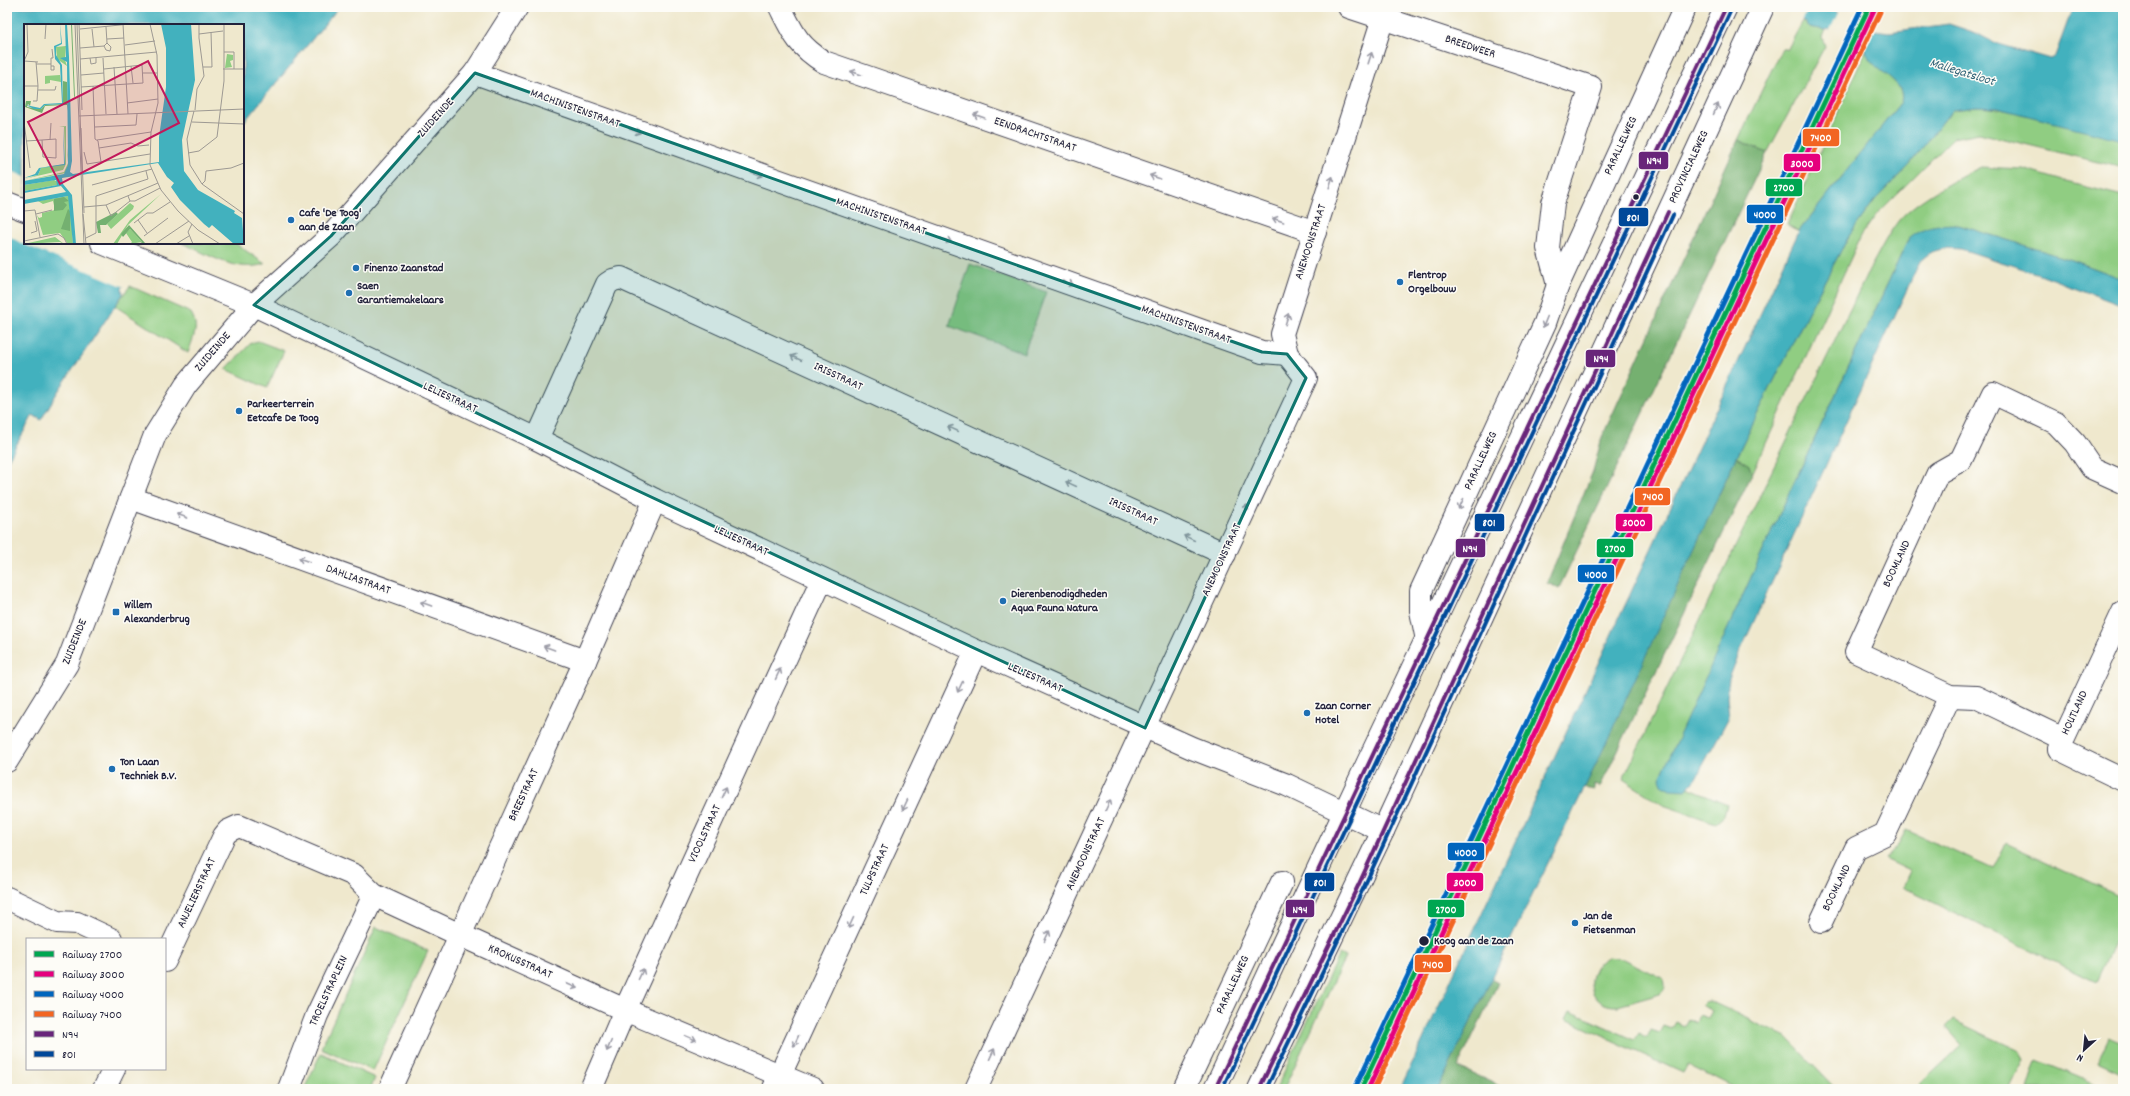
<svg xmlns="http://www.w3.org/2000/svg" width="2130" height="1096" font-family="Dekko,sans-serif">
	<rect width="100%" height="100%" fill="#fdfcf7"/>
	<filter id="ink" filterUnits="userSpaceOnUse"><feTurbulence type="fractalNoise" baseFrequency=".025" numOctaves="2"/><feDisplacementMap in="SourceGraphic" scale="8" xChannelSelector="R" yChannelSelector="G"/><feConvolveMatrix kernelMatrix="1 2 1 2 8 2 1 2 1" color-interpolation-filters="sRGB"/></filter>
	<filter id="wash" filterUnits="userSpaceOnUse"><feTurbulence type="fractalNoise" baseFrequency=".012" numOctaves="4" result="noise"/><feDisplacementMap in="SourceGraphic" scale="16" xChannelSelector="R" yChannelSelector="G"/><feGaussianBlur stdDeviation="0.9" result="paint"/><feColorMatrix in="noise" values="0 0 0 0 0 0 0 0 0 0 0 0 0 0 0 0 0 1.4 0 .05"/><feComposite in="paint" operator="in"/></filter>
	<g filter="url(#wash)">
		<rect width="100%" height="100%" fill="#efe8cd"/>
		<g fill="#90cd82" stroke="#59785e">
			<path d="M1803 21 1810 27 1825 30 1822 37 1825 46 1767 153 1738 140 1782 48 1787 50Z"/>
			<path d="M1866 50C1874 68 1907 83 1901 102L1799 231 1787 225Z"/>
			<path d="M1977 107C2027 110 2075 127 2123 140V168L1979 133 1953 138 1876 215 1861 236 1752 474 1749 465 1736 457 1809 310 1849 236 1874 201 1909 165 1952 110Z"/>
			<path d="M1981 167 2023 169 2063 181 2123 196V279L2072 260 1955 224 1909 238 1786 500 1695 702 1686 790 1688 787 1727 804 1724 816 1716 823 1663 805 1623 779 1869 270C1879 253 1887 235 1899 220 1916 200 1958 178 1981 167Z"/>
			<path d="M182 243H235L265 264C235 273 210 255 182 243Z"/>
			<path d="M970 264 1046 292 1024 353 949 326Z"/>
			<path d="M130 286 191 313C200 328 193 337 188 353L115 306Z"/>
			<path d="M258 341 284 351 267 388 226 369 251 343Z"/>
			<path d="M1906 830 1993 869 2006 843 2122 897 2123 896V923L2096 982 1902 887 1910 871 1885 859 1898 845Z"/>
			<path d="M376 927 428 951 373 1071 321 1048Z"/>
			<path d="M1339 954 1345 957 1284 1089H1276Z"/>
			<path d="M1608 957 1623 959 1663 978C1666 983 1666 990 1660 994L1618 1006C1587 1008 1581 970 1608 957Z"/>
			<path d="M1710 1001 1786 1037 1834 1087 1832 1089H1737L1688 1064 1683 1073 1566 1019 1570 1011 1635 1040 1639 1033 1647 1037 1651 1030 1660 1033 1664 1026 1672 1029 1676 1022 1684 1026 1688 1019 1696 1023 1699 1015 1708 1018 1712 1011 1702 1004 1704 1002Z"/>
			<path d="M1953 1020 2020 1051 2024 1060 2010 1089H1915L1962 1045 1946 1027Z"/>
			<path d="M2109 1037 2123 1043V1074L2097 1062Z"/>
			<path d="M321 1053 375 1078 370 1089H304Z"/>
			<path d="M2037 1060 2107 1089H2028Z"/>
		</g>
		<g fill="#74b070" stroke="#4b6956">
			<path d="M1738 140 1767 153 1559 588 1547 583 1593 471 1602 437Z"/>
			<path d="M1736 457 1749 465 1752 474 1600 787 1594 785V790L1584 788Z"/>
			<path d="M1491 979 1498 983 1458 1067 1506 1089H1438Z"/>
		</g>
		<g fill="#42b1be" stroke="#326a7c">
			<path d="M7 7H339L243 123V25H25V243H159L122 288 123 294 57 393 41 420 33 415 7 462Z"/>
			<path d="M1777 7H1836V12L1874 30 1889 32 1949 24 1976 33 1995 43 2050 59 2055 56 2073 7H2123V140L1997 108 1977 107 1952 110 1909 165 1874 201 1849 236 1809 310 1736 457 1602 752 1438 1089H1400L1799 231 1901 102C1907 82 1878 73 1869 58 1867 54 1866 50 1865 47L1828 29 1825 30 1810 27 1802 19Z"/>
			<path d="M1955 224 2072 260 2123 279V306L2039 274 1961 249 1946 248 1931 252 1920 261 1738 656 1729 679 1727 697 1729 717 1696 778 1686 790 1670 789 1662 784 1660 778 1786 500 1909 238C1925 225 1935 225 1955 224Z"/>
		</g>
		<g fill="#efe8cd">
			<path d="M1775 7H1809L1802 21Z"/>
			<path d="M1839 11 1875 27 1864 50V48L1829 32Z"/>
			<path d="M7 169 25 177V243H160L125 287 21 243 7 235Z"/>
		</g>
	</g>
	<g filter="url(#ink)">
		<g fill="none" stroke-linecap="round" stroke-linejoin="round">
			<defs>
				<g id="minor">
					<path d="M780 7C793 33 798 46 824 62L1315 232"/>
					<path d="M1349 7 1591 87 1553 203 1548 248 1558 285"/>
					<path d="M475 73 1262 352 1287 354"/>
					<path d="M7 203 25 210"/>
					<path d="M102 243 254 305 537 439 655 500 976 651 1192 748 1287 785 1383 831"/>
					<path d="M537 439 607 284 613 280 621 278 1225 554"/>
					<path d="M131 498 585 661"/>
					<path d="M2123 612 2059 749 2123 780"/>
					<path d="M1427 640 1421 611V591L1545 323 1558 285 1685 7"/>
					<path d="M2063 739 1976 697 1950 696 1856 652 1938 473 1961 460 1993 393 2056 423 2075 443 2092 468 2123 482"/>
					<path d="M7 761 67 664 155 435 186 385 254 305 331 236 475 73 517 7"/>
					<path d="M7 898 57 922 77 923 111 939"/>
					<path d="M1821 922 1856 848 1885 834 1950 696"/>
					<path d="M165 961 224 836 228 831 239 826 354 875 374 895 460 935 625 1010 813 1089"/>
					<path d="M774 1088 976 651"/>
					<path d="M104 1089 114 1069"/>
					<path d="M289 1089 317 1015 374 895"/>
					<path d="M390 1089 585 661 655 500"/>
					<path d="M591 1089 625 1010 822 579"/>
					<path d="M976 1089 1306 378 1287 354 1282 334 1383 18"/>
					<path d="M1184 1089 1282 882"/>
				</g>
				<g id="major">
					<path d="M1215 1089 1368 762 1726 7"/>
					<path d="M1259 1089 1383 831 1763 7"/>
				</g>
			</defs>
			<use href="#minor" stroke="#414051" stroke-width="24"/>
			<use href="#major" stroke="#414051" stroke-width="24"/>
			<use href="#minor" stroke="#fff" stroke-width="22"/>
			<use href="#major" stroke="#fff" stroke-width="22"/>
			<defs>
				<g id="bus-1">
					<path d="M1215 1089 1726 7"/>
					<path d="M1259 1089 1358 886 1668 212"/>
				</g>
				<g id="bus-2">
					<path d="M1222 1089 1731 10"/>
					<path d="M1266 1089 1363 889 1673 215"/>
				</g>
			</defs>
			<use href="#bus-1" stroke="#fdfcf7" stroke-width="7"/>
			<use href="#bus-2" stroke="#fdfcf7" stroke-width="7"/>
			<use href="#bus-1" stroke="#68257a" stroke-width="4"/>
			<use href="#bus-2" stroke="#004899" stroke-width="4"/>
			<defs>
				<path id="rail-1" d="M1361 1089 1869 7"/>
				<path id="rail-2" d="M1368 1089 1874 10"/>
				<path id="rail-3" d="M1356 1086 1862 7"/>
				<path id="rail-4" d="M1374 1089 1880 12"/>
			</defs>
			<use href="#rail-1" stroke="#fdfcf7" stroke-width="8"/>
			<use href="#rail-2" stroke="#fdfcf7" stroke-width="8"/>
			<use href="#rail-3" stroke="#fdfcf7" stroke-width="8"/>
			<use href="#rail-4" stroke="#fdfcf7" stroke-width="8"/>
			<use href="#rail-1" stroke="#00a651" stroke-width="5"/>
			<use href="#rail-2" stroke="#e5007d" stroke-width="5"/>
			<use href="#rail-3" stroke="#0065bd" stroke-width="5"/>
			<use href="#rail-4" stroke="#f26522" stroke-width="5"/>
		</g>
		<defs><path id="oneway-shaft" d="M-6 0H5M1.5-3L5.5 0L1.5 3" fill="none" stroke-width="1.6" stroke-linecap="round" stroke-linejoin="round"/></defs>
		<g stroke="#9c9ca7">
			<use href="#oneway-shaft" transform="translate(1370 58) rotate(-72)"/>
			<use href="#oneway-shaft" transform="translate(856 73) rotate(-161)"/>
			<use href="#oneway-shaft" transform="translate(1716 109) rotate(-65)"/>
			<use href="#oneway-shaft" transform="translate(979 116) rotate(-161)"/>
			<use href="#oneway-shaft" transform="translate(635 131) rotate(19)"/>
			<use href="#oneway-shaft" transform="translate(757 174) rotate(19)"/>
			<use href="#oneway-shaft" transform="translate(1155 177) rotate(-161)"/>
			<use href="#oneway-shaft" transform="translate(1331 182) rotate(-72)"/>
			<use href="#oneway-shaft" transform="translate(1278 220) rotate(-161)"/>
			<use href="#oneway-shaft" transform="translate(946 240) rotate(20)"/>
			<use href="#oneway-shaft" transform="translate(1068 283) rotate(20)"/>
			<use href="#oneway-shaft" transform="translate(1287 319) rotate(-72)"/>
			<use href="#oneway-shaft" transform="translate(1545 322) rotate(112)"/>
			<use href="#oneway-shaft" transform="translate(796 358) rotate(-155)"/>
			<use href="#oneway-shaft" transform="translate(953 429) rotate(-155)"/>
			<use href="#oneway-shaft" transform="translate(1071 484) rotate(-155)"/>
			<use href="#oneway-shaft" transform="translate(1461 504) rotate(115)"/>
			<use href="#oneway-shaft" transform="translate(1245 510) rotate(-65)"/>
			<use href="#oneway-shaft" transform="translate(182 516) rotate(-160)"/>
			<use href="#oneway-shaft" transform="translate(1189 538) rotate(-155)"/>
			<use href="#oneway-shaft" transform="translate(304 560) rotate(-160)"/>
			<use href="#oneway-shaft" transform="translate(426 604) rotate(-160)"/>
			<use href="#oneway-shaft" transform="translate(549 648) rotate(-160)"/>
			<use href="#oneway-shaft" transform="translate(778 674) rotate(-65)"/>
			<use href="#oneway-shaft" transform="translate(960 687) rotate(115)"/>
			<use href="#oneway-shaft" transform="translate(1161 692) rotate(-65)"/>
			<use href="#oneway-shaft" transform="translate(724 792) rotate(-65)"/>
			<use href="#oneway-shaft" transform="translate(905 805) rotate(115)"/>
			<use href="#oneway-shaft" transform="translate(1108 805) rotate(-65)"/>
			<use href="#oneway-shaft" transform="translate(851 923) rotate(115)"/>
			<use href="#oneway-shaft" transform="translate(1047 936) rotate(-65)"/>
			<use href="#oneway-shaft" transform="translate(641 974) rotate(-65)"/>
			<use href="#oneway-shaft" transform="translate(572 986) rotate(24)"/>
			<use href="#oneway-shaft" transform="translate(691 1038) rotate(23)"/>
			<use href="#oneway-shaft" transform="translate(796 1041) rotate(115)"/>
			<use href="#oneway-shaft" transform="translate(609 1046) rotate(113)"/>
			<use href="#oneway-shaft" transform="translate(992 1054) rotate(-65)"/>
		</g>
	</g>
	<path fill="#0f766e" fill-opacity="0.2" stroke="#0f766e" stroke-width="3" stroke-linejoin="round" d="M475 73 1262 352 1287 354 1306 378 1145 728 617 481 254 305 331 236Z"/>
	<g fill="#22223b" stroke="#fdfcf7" stroke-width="1.5">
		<circle cx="1636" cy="197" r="3.5"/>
		<circle cx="1424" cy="941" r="5.5"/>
	</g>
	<g fill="#1f6fb2" stroke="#fdfcf7" stroke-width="1.5">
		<circle cx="291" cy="220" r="4"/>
		<circle cx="356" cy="268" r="4"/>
		<circle cx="1400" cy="282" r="4"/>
		<circle cx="349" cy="293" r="4"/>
		<circle cx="239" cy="411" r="4"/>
		<circle cx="1003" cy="601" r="4"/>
		<rect x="112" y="608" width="8" height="8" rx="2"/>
		<circle cx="1307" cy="713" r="4"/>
		<circle cx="112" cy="769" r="4"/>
		<circle cx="1575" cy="923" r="4"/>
	</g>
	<g text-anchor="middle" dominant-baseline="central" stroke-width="3" stroke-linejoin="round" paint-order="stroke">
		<g font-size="12" fill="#22223b" stroke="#fdfcf7">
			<text transform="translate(1470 47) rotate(18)">BREEDWEER</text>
			<text transform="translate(575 109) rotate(20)">MACHINISTENSTRAAT</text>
			<text transform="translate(436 118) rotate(-48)">ZUIDEINDE</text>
			<text transform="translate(1035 135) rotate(19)">EENDRACHTSTRAAT</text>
			<text transform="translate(1621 146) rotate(-65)">PARALLELWEG</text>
			<text transform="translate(1689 167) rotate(-65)">PROVINCIALEWEG</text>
			<text transform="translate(881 217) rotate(19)">MACHINISTENSTRAAT</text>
			<text transform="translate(1311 242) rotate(-72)">ANEMOONSTRAAT</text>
			<text transform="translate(1186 325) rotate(20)">MACHINISTENSTRAAT</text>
			<text transform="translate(213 352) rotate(-49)">ZUIDEINDE</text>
			<text transform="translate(838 377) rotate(25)">IRISSTRAAT</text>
			<text transform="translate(450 398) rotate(25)">LELIESTRAAT</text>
			<text transform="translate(1481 461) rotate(-65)">PARALLELWEG</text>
			<text transform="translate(1133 512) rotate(25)">IRISSTRAAT</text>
			<text transform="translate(741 541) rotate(25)">LELIESTRAAT</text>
			<text transform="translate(1222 560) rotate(-65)">ANEMOONSTRAAT</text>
			<text transform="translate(1897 564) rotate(-65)">BOOMLAND</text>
			<text transform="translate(358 580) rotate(20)">DAHLIASTRAAT</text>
			<text transform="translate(75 642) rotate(-68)">ZUIDEINDE</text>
			<text transform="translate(1035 678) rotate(24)">LELIESTRAAT</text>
			<text transform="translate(2075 713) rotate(-65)">HOUTLAND</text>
			<text transform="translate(524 795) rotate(-65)">BREESTRAAT</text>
			<text transform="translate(705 834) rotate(-65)">VIOOLSTRAAT</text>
			<text transform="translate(1086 854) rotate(-65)">ANEMOONSTRAAT</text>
			<text transform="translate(875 870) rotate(-65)">TULPSTRAAT</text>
			<text transform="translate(1837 888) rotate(-64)">BOOMLAND</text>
			<text transform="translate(197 893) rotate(-65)">ANJELIERSTRAAT</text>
			<text transform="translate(520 962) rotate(24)">KROKUSSTRAAT</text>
			<text transform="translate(1233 985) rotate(-65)">PARALLELWEG</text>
			<text transform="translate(329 991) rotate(-65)">TROELSTRAPLEIN</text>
		</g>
		<g font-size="12" font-weight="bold" fill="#22223b" stroke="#fdfcf7" text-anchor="start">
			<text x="299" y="213">Cafe 'De Toog'<tspan x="299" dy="14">aan de Zaan</tspan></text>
			<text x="364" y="268">Finenzo Zaanstad</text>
			<text x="1408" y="275">Flentrop<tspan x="1408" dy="14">Orgelbouw</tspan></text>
			<text x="357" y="286">Saen<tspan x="357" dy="14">Garantiemakelaars</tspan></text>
			<text x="247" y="404">Parkeerterrein<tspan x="247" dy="14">Eetcafe De Toog</tspan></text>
			<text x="1011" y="594">Dierenbenodigdheden<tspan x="1011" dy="14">Aqua Fauna Natura</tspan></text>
			<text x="124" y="605">Willem<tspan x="124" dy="14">Alexanderbrug</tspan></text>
			<text x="1315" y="706">Zaan Corner<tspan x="1315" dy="14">Hotel</tspan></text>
			<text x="120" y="762">Ton Laan<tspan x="120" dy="14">Techniek B.V.</tspan></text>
			<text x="1583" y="916">Jan de<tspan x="1583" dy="14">Fietsenman</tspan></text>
		</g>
		<g font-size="12" font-weight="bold" fill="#22223b" stroke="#fdfcf7" text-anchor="start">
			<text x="1434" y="941">Koog aan de Zaan</text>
		</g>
		<g font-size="13" font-style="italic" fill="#306276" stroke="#fdfcf7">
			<text transform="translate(1962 73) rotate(17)">Mallegatsloot</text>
		</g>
	</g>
	<g transform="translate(24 24)">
		<rect width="220" height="220" fill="#efe8cd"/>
		<path d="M42 22 41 36 43 42 33 35 32 23ZM203 30 209 31V36L206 37 208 43 201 44ZM36 51 37 58 26 56V59L21 60V52ZM42 102V140L39 146 0 155 14 151 17 144 41 140 40 103H35ZM43 123 45 139 42 149 0 157 40 148 44 139ZM30 156 34 158 33 161 0 167V161ZM137 170 104 201 93 220H89L106 196ZM44 172 46 176 49 220H44L36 209 19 211 13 191 15 194 18 193V189L31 186 29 177 19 180 14 177ZM106 179 110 182 109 185 87 205 83 200ZM106 205 118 218 106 220 108 218 102 209ZM31 213 40 220 36 218 0 220Z" fill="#90cd82"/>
		<path d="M47 0H48L51 74 50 72ZM39 57 43 58 44 87 43 81 21 82 18 89 1 83 2 77H7L6 82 4 80 3 83 17 85 21 81 39 80ZM40 173 45 177 40 178 43 181 39 186 30 187V175ZM44 185 46 187V207L37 205ZM92 188 94 190 82 201H76L77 209H74L72 198ZM105 201 121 219 115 220 118 218 106 205 99 213 97 210Z" fill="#74b070"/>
		<path d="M36 0 38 20 32 23V31L38 41 39 80 21 81 17 85H10L2 81 16 84 20 80 38 79 36 41 31 35 30 22 37 19ZM41 0H43L45 33 48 137 46 148 49 150 135 138V113L142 63V24L137 0H167L171 56 158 116 160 147 174 166 211 187 210 189 218 194 220 220H210L188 201 185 204 180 200 156 176 147 163 150 159 143 153 134 139 38 154 39 160 48 171 52 220H49L44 172 0 180V176L42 168 37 162 0 169V167L33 161 32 156 0 161V157L40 150 44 141 43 38 36 34 42 33ZM39 102 41 141 17 144 14 151 0 154 11 150 15 144 40 140Z" fill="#42b1be"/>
		<path fill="none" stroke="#9d9993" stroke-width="1" d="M51 0 60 220M53 0 58 148M55 0 58 86M99 0 104 90M126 0 133 31 134 79 127 108 126 141 137 166 154 187 174 206 196 220M56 5 106 0M68 5 70 23M175 10 199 7M21 15 22 0M83 15 100 14M101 21 131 17M80 22 82 26 86 27 87 23 83 19M56 24 80 22 83 19 82 3M200 28H210V45M66 34 67 40 72 39V34M79 34 82 90M56 35 133 28M0 37 4 28 3 0M0 37 14 38M12 38 14 62M12 40H27M27 42H30V46H27V34H29L28 25M107 42 109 59M90 43 93 90M179 43H188L187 8M199 45H220M119 49H133M57 51 80 49M0 62H14L13 77H9M69 62 71 115 74 117 77 138M57 63 119 59 118 41 80 45M14 66H31L32 62M103 79 134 75M171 86 173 65 180 52 175 14V0M170 87 163 115 166 141 178 160 220 190M55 92 220 85M0 98 6 144M168 98 220 100M71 103 112 101 113 90M57 104 60 189M26 116 27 99M73 116 127 108M2 117 18 116 19 133 32 134V115L18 116M75 124 107 119 114 122 125 121M60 128 63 140 126 130M164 129 175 127 193 113 200 57V0M178 160 181 157 182 147 207 144 220 139M68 161 128 145M104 172 106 177H111L136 164M82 181 87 192 106 177M60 183 82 181 134 159M0 187 11 186 16 213M12 190 28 186M59 190 62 220M114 196 123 209M110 199 123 189H129L146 178M168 200 164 208 169 220M7 209 13 207 11 197M120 212 144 194M62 214 72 209V172L124 155 122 147M0 217 34 210 40 214 43 220M131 220 165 197M152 220 165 212"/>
		<path fill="#c2185b" fill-opacity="0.15" stroke="#c2185b" stroke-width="2" d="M124 37 155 99 36 160 4 98Z"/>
		<rect width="220" height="220" fill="none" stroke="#22223b" stroke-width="2"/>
	</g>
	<g stroke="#fdfcf7" stroke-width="1.5">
		<rect x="1802" y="128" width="38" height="19" rx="4" fill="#f26522"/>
		<rect x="1638" y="151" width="31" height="19" rx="4" fill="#68257a"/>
		<rect x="1783" y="153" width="38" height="19" rx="4" fill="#e5007d"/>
		<rect x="1765" y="178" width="38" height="19" rx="4" fill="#00a651"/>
		<rect x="1746" y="204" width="38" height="20" rx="4" fill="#0065bd"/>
		<rect x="1618" y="207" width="31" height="20" rx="4" fill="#004899"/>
		<rect x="1585" y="349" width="31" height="19" rx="4" fill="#68257a"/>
		<rect x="1634" y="487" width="37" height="19" rx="4" fill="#f26522"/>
		<rect x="1615" y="513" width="38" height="19" rx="4" fill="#e5007d"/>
		<rect x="1474" y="513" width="31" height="19" rx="4" fill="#004899"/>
		<rect x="1455" y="538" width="31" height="20" rx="4" fill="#68257a"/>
		<rect x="1596" y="538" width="38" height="20" rx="4" fill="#00a651"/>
		<rect x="1577" y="564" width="38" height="19" rx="4" fill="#0065bd"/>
		<rect x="1447" y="842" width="38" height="19" rx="4" fill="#0065bd"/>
		<rect x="1446" y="872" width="38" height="20" rx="4" fill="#e5007d"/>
		<rect x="1304" y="872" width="31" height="20" rx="4" fill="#004899"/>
		<rect x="1285" y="899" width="30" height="19" rx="4" fill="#68257a"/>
		<rect x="1427" y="899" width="38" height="19" rx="4" fill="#00a651"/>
		<rect x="1414" y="954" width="38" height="19" rx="4" fill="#f26522"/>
	</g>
	<g font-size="11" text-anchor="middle" font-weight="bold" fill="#fff">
		<text x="1821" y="141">7400</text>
		<text x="1654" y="164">N94</text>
		<text x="1802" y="167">3000</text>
		<text x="1784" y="191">2700</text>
		<text x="1765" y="218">4000</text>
		<text x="1633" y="221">801</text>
		<text x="1601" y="362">N94</text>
		<text x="1653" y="500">7400</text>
		<text x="1634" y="526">3000</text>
		<text x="1489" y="526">801</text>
		<text x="1470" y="552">N94</text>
		<text x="1615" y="552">2700</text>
		<text x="1596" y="578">4000</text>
		<text x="1466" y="856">4000</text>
		<text x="1465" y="886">3000</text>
		<text x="1320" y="886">801</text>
		<text x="1300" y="913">N94</text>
		<text x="1446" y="913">2700</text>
		<text x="1433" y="968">7400</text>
	</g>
	<rect width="2130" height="1096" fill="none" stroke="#fdfcf7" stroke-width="24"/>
	<rect x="26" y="938" width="140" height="132" fill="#fdfcf7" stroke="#a5a5ac"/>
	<rect x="34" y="951" width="20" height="6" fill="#00a651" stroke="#a5a5ac"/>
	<text x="62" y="958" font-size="12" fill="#22223b">Railway 2700</text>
	<rect x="34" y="971" width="20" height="6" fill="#e5007d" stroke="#a5a5ac"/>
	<text x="62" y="978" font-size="12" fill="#22223b">Railway 3000</text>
	<rect x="34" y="991" width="20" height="6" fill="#0065bd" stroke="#a5a5ac"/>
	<text x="62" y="998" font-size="12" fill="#22223b">Railway 4000</text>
	<rect x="34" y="1011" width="20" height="6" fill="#f26522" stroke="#a5a5ac"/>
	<text x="62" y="1018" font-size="12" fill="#22223b">Railway 7400</text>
	<rect x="34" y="1031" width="20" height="6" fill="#68257a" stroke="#a5a5ac"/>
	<text x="62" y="1038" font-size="12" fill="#22223b">N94</text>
	<rect x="34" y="1051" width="20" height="6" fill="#004899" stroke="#a5a5ac"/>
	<text x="62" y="1058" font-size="12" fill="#22223b">801</text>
	<g transform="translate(2084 1050) rotate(207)" stroke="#fdfcf7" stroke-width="3" paint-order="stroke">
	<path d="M0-3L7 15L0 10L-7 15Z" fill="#22223b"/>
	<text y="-6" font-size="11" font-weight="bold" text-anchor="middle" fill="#22223b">N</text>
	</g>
</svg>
